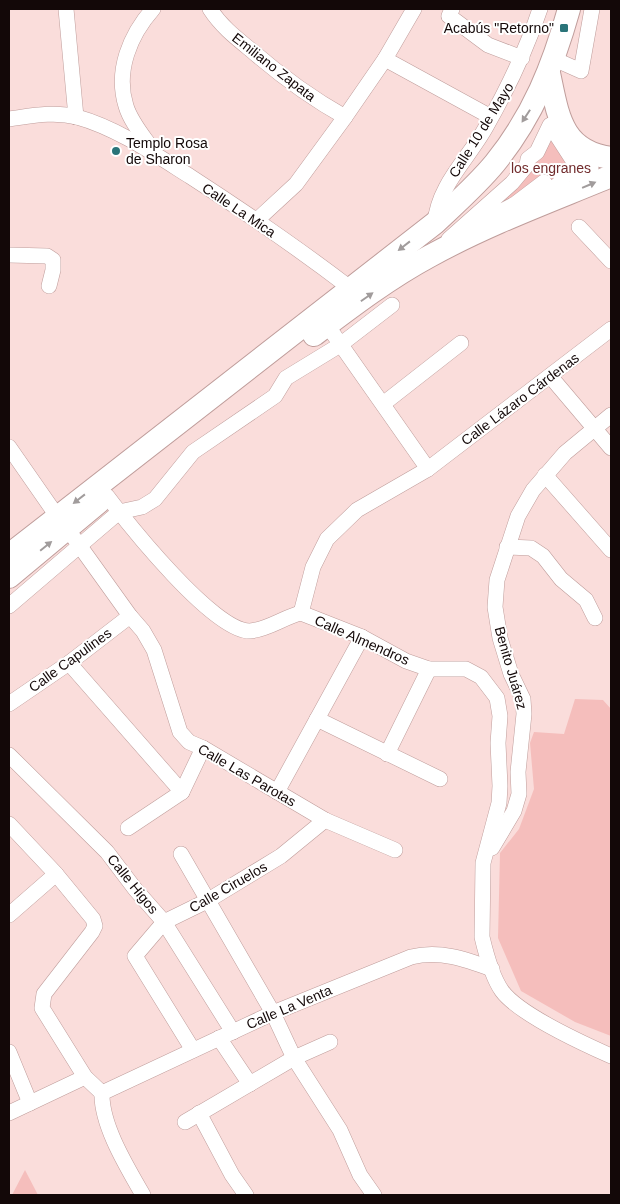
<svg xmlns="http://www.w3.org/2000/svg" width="620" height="1204" font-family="Arial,sans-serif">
	<rect width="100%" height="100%" fill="#fadddb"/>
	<g fill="#f5bebc">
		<path d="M549 115 577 157 611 171 499 206Z"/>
		<path d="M575 699 603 700 611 709V1036L575 1022 521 991 498 938 500 853 519 829 534 789 530 743 534 732 564 734Z"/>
		<path d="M25 1170 38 1195H12Z"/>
	</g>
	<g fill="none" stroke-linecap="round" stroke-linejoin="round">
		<defs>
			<g id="minor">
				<path d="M66 9 76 117"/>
				<path d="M153 9C130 35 115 71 126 106 131 123 145 138 155 153"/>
				<path d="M210 9C221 26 235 37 251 50 281 76 311 98 345 117"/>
				<path d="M452 9 449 16 488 45 522 58"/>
				<path d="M385 59 491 117"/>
				<path d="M554 59 581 71 592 9"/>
				<path d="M9 119C31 116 54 111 77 117 117 128 156 155 191 177 245 212 299 249 350 288"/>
				<path d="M550 125 572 159 591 168 561 176 562 181 554 188 547 187 544 182 515 204 449 239 512 183 527 165 528 159 537 152Z"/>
				<path d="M257 220 296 184 345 117 385 59 414 9"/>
				<path d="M435 223C438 185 469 158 486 127 508 88 526 51 540 9"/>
				<path d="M579 227 611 261"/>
				<path d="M9 255 47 256 53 260V270L49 286"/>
				<path d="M327 325 428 469"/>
				<path d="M550 376 611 448"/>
				<path d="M383 404 461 343"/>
				<path d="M9 447 57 516"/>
				<path d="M545 475 611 550"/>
				<path d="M107 496C129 525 214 632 250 631 267 630 284 617 301 613L362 637 406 661 429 669H466L481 677 497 698 500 716 498 743 500 786 499 803 483 863 482 937C486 954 492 977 502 991 519 1014 584 1044 611 1056"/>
				<path d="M74 538 130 616 143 631 154 650 180 732 189 742 203 748 325 820 395 850"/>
				<path d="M507 547 531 548 543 556 561 579 586 600 595 618"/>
				<path d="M9 606 119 512 142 507 155 499 193 452 275 396 286 378 340 345 392 305"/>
				<path d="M301 613 313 567 327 539 357 510 428 469 611 329"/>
				<path d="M69 663 182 792"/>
				<path d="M9 704 69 663 130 616"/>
				<path d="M317 719 440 779"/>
				<path d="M387 754 429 669"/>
				<path d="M9 755 107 852 135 889 164 922 233 1032"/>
				<path d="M277 792 362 637"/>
				<path d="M9 824 56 874 93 919 95 926 92 932 44 994 42 1008 85 1077 102 1093"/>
				<path d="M128 828 182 792 203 748"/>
				<path d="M492 848 514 811 519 794 518 772 524 714 523 699 511 674 500 638 495 607 497 580 518 516 533 490 565 453 611 415"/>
				<path d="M181 854 273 1013 294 1058 340 1130 360 1175 374 1195"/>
				<path d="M9 915 56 874"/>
				<path d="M219 1038 250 1084"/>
				<path d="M193 1050 135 956 164 922 207 901 281 856 325 820"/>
				<path d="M9 1052 30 1103"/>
				<path d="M9 1113 85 1077"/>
				<path d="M199 1113 232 1175 246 1195"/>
				<path d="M185 1122 294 1058 330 1042"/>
				<path d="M143 1195C127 1167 101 1125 102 1093L273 1013 411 957C440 950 465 959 492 969"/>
			</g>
			<g id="highway">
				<path d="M549 73C558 115 561 151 611 158"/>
				<path d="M314 335C351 307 389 278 430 256 488 224 551 201 611 176"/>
				<path d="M9 555 435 223C455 204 477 185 495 163 533 116 553 66 569 9"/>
				<path d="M9 577 99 502"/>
			</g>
		</defs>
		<use href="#minor" stroke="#bf9d9b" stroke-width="16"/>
		<use href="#highway" stroke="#bf9d9b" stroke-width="24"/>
		<use href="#minor" stroke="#fff" stroke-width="15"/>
		<use href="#highway" stroke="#fff" stroke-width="22"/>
	</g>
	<defs><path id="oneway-solid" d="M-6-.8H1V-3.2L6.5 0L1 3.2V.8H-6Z" transform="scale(1.25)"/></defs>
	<g fill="#a19c9c">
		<use href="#oneway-solid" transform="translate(526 116) rotate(123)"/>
		<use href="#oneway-solid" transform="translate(589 185) rotate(-23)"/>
		<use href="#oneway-solid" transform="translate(404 246) rotate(142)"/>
		<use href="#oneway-solid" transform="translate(367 297) rotate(-35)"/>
		<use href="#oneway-solid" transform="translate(79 499) rotate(142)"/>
		<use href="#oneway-solid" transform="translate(46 546) rotate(-39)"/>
	</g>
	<g fill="#2a7479" stroke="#fff" stroke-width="2">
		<rect x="559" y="23" width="10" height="10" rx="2.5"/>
		<circle cx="116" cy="151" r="5"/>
	</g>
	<g text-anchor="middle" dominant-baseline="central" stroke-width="4" stroke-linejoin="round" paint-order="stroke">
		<g font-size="14" fill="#130808" stroke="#fff" text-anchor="end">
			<text x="554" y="28">Acabús "Retorno"</text>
			<text x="126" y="143" text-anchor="start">Templo Rosa<tspan x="126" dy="16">de Sharon</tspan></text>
		</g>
		<g font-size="14" fill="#130808" stroke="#fff">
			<text transform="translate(274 67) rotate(38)">Emiliano Zapata</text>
			<text transform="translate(481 130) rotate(-58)">Calle 10 de Mayo</text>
			<text transform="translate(239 210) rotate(34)">Calle La Mica</text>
			<text transform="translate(520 399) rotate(-37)">Calle Lázaro Cárdenas</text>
			<text transform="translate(362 640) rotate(24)">Calle Almendros</text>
			<text transform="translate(70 660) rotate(-36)">Calle Capulines</text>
			<text transform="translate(511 668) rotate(74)">Benito Juárez</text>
			<text transform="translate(247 775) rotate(30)">Calle Las Parotas</text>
			<text transform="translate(133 884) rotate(51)">Calle Higos</text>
			<text transform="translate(228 887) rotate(-30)">Calle Ciruelos</text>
			<text transform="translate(289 1007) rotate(-23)">Calle La Venta</text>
		</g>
		<g font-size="14" fill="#712b2c" stroke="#fff">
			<text x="551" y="168">los engranes</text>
		</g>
	</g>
	<rect width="620" height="1204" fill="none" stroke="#130808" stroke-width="20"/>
</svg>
